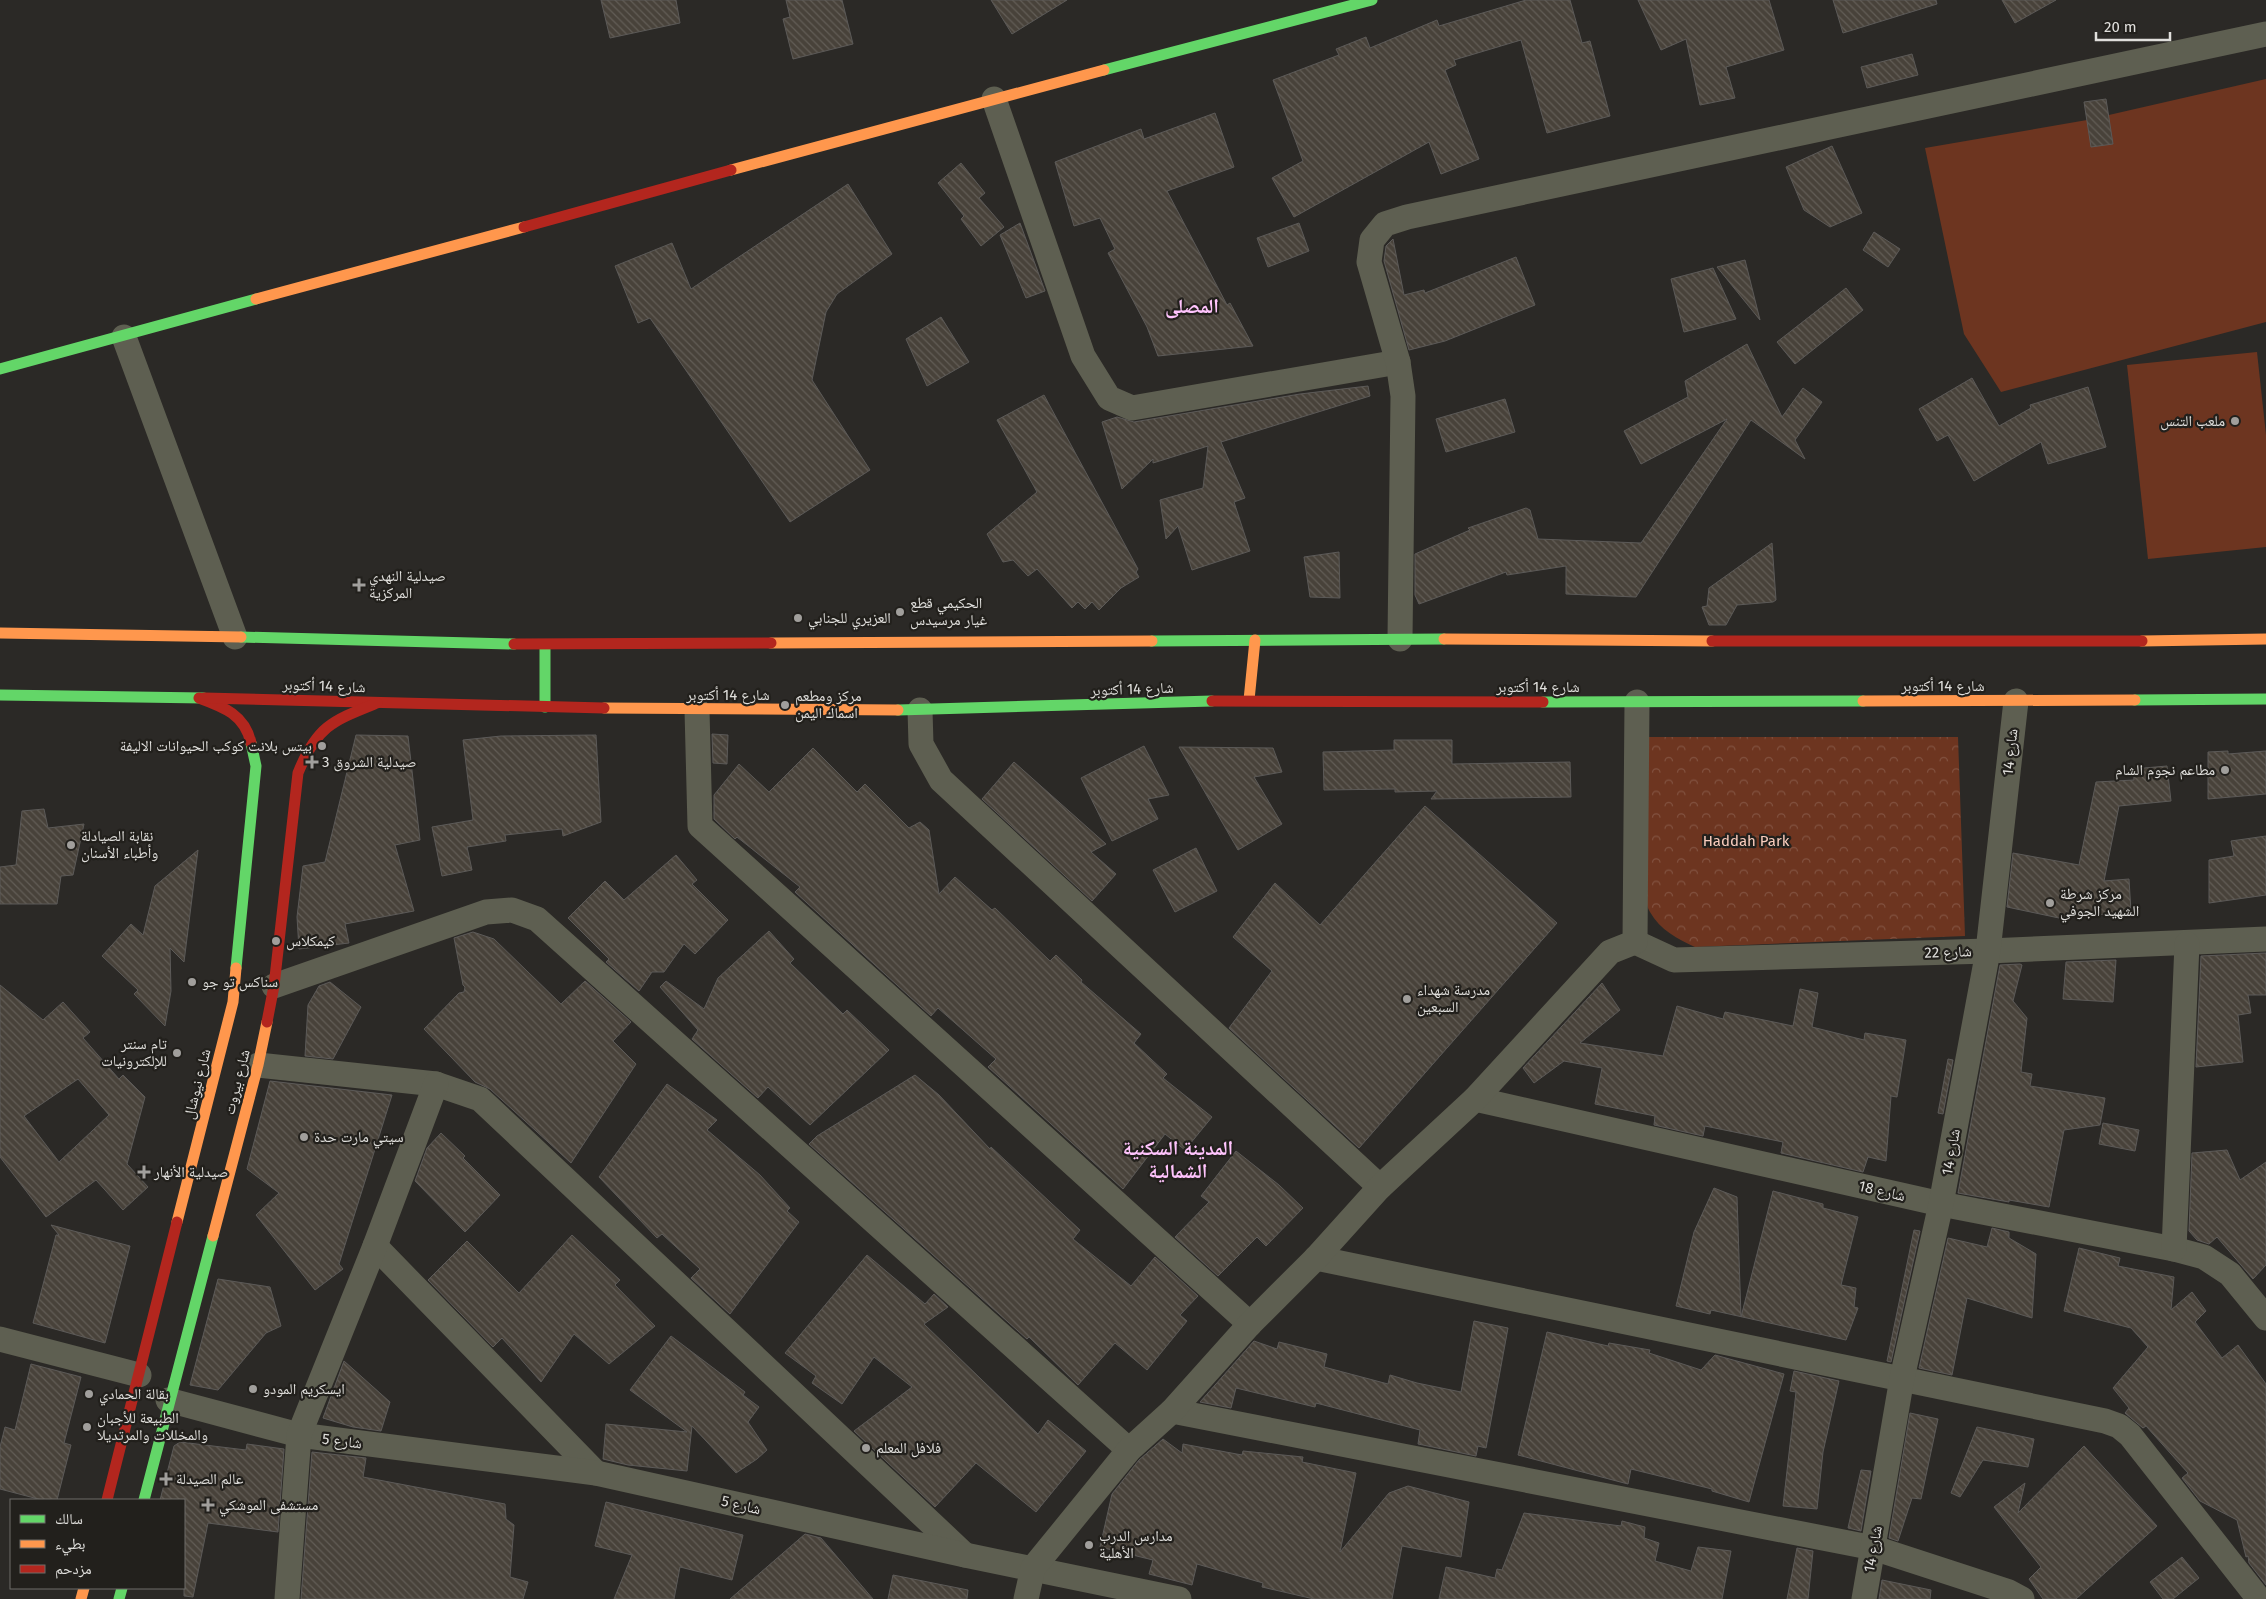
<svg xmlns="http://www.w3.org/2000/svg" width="2266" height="1599" font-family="'Fira Sans','Noto Naskh Arabic',sans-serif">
	<defs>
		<pattern id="park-crowns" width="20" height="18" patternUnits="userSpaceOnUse" patternTransform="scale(1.25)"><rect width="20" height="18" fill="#6d3520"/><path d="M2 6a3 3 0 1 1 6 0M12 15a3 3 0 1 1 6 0" fill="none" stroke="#825240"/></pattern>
		<pattern id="building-back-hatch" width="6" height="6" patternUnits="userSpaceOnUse" patternTransform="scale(1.25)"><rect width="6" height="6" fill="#48423a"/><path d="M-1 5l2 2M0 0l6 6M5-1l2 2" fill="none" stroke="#625d56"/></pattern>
	</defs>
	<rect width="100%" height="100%" fill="#2b2926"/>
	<path fill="url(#park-crowns)" d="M1646 737H1958L1965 936 1695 947C1678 939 1660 930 1650 912 1633 881 1645 777 1646 737Z"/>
	<g fill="#6d3520">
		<path d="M2266 79V322L2001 392 1964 334 1925 148 2087 120Z"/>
		<path d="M2257 352 2266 435V547L2148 559 2127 365Z"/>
	</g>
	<g fill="url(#building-back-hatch)" stroke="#5c5a58" fill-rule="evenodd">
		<path d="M601 0H676L680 23 610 38Z"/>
		<path d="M786 0H842L853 44 793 59 783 19 790 17Z"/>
		<path d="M991 0H1067L1012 34Z"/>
		<path d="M1526 0H1570L1582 43 1590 41 1610 116 1547 133 1521 40 1454 60 1456 65 1445 70 1479 159 1441 174 1429 142 1294 217 1272 178 1303 161 1273 80 1339 55 1336 49 1366 37 1370 48 1437 20 1439 26Z"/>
		<path d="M1638 0H1769L1784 50 1726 67 1735 98 1700 105 1686 39 1661 50Z"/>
		<path d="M1833 0H1936L1937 4 1843 33Z"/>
		<path d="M2002 0H2056L2015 23Z"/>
		<path d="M1912 54 1918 75 1867 88 1861 67Z"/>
		<path d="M2106 99 2113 144 2091 147 2084 102Z"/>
		<path d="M1215 113 1234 167 1167 191 1227 305 1230 303 1253 346 1158 356 1147 327 1108 253 1115 249 1100 218 1074 226 1055 162 1141 129 1144 139Z"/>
		<path d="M1832 146 1862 213 1830 227 1804 210 1786 167Z"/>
		<path d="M961 163 985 193 979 198 1004 227 981 246 961 219 964 216 938 183Z"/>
		<path d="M848 184 892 254 837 294 826 312 812 380 870 470 790 522 650 318 638 323 615 266 672 243 691 289Z"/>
		<path d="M1020 223 1045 291 1026 298 1000 235Z"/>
		<path d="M1299 223 1309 251 1268 267 1257 238Z"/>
		<path d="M1874 232 1900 249 1888 267 1863 250Z"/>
		<path d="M1393 239 1404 295 1424 290 1425 293 1516 257 1535 305 1445 341 1409 350 1384 261 1386 246Z"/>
		<path d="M1745 260 1760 320 1717 267Z"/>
		<path d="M1713 268 1736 319 1684 332 1671 279Z"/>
		<path d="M1846 288 1863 310 1795 364 1777 342Z"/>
		<path d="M941 317 969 362 927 386 906 339Z"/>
		<path d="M1747 344 1782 417 1803 388 1822 402 1795 440 1805 459 1751 420 1636 597 1566 594V566L1507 575 1506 572 1419 604 1415 595V554L1470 530 1468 528 1526 508 1530 510 1538 539 1641 543 1727 419 1641 464 1624 431 1688 397 1685 381Z"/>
		<path d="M1972 378 1999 426 2031 408 2030 405 2088 387 2106 447 2048 464 2041 442 1974 481 1948 435 1937 441 1919 409Z"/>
		<path d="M1368 386 1370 396 1221 442 1245 498 1234 502 1250 551 1192 570 1178 526 1166 539 1160 500 1203 488 1208 446 1153 463V459L1122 489 1102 422 1117 417 1134 422 1300 394Z"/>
		<path d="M1044 395 1138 569 1136 572 1139 577 1121 588 1099 610 1092 602 1085 609 1078 602 1072 608 1037 569 1028 576 1013 560 1003 562 987 534 1037 492 997 420Z"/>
		<path d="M1505 399 1515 432 1446 452 1436 419Z"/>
		<path d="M1772 543 1776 600 1773 602 1737 605 1726 625H1709L1702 607 1707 606 1709 588Z"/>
		<path d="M1339 552 1340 598 1310 597 1304 557Z"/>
		<path d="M712 734 728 735 727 764 713 763Z"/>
		<path d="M356 735 408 736 420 840 395 845 414 911 345 924 349 943 299 949 297 917 303 866 325 862Z"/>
		<path d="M596 735 601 822 563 836 562 829 505 835 506 841 467 847 472 870 442 876 432 827 473 820 463 740 501 736Z"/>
		<path d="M1394 740H1452V764L1570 762 1571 797 1431 799 1437 791 1395 792V789L1324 790 1323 752 1394 750Z"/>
		<path d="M1144 746 1169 795 1148 799 1158 819 1112 841 1081 778Z"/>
		<path d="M1179 747 1273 748 1282 772 1254 777 1282 824 1238 850Z"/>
		<path d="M813 748 857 792 865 784 909 828 920 822 929 830 939 894 955 877 992 910 995 908 1050 961 1056 955 1082 980 1081 982 1141 1034 1134 1043 1167 1074 1163 1078 1212 1117 1185 1150 1165 1134 1123 1189 988 1067 996 1059 938 1008 931 1016 795 892 800 887 737 837 735 839 714 819V795L739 764 769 792Z"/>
		<path d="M2228 751V754L2266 751V794L2208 799V752Z"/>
		<path d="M1014 762 1106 844 1091 852 1116 874 1092 901 982 799Z"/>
		<path d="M2167 766 2171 801 2119 806 2104 881 2129 879 2131 912 2059 918 2007 907 2013 853 2079 865 2096 782 2134 780 2133 769Z"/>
		<path d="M1425 806 1557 923 1359 1148 1229 1028 1272 971 1233 937 1275 883 1320 925Z"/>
		<path d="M44 809 48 828 84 824 73 875 61 876 57 904H0V867L16 865 22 811Z"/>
		<path d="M2266 836V895L2209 903V860L2234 856 2231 841Z"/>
		<path d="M1196 848 1217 891 1175 912 1153 870Z"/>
		<path d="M198 850 184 962 170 948 171 991 165 1026 134 994 138 990 102 956 131 924 143 935 155 886Z"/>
		<path d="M676 855 697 880 692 884 728 920 695 954 684 944 664 972H652L639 991 606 962 609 959 568 918 605 881 624 900Z"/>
		<path d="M769 931 794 959 790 963 843 1014 847 1010 889 1050 810 1125 768 1087 758 1098 692 1039 698 1030 660 987 666 981 704 1009 718 978Z"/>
		<path d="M473 932 494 939 561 1004 585 981 631 1022 613 1041 636 1064 571 1163 490 1089 475 1082 424 1029 459 993 464 992 465 987 463 985 454 938Z"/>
		<path d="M2266 953V995H2248L2251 1013 2238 1015 2243 1062 2196 1067 2201 956Z"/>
		<path d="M2116 960 2113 1002 2063 999 2066 962Z"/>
		<path d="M2020 964 2022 965 2013 1001 2027 1018 2021 1072 2032 1074 2030 1086 2105 1098 2100 1125 2064 1130 2049 1207 2009 1200V1202L1958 1193 2000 965Z"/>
		<path d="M330 982 361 1007 333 1059 305 1056 308 1005 319 986Z"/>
		<path d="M1602 983 1620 1010 1580 1043 1663 1056 1677 1006 1723 1019 1725 1012 1793 1026 1800 989 1818 993 1812 1027 1864 1040 1865 1033 1906 1040 1897 1097 1891 1096 1886 1161 1868 1157 1863 1172 1781 1153 1783 1142 1705 1126 1703 1136 1654 1125 1655 1116 1595 1104 1602 1068 1564 1061 1534 1083 1523 1068Z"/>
		<path d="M0 985 43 1020 63 1002 90 1032 83 1038 119 1079 123 1075 145 1097 127 1164 148 1187 123 1210 96 1180 46 1217 0 1157ZM78 1079 109 1115 59 1162 24 1116Z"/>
		<path d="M1948 1059 1953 1060 1943 1114 1938 1113Z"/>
		<path d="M915 1075 939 1095 990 1149 991 1147 1080 1230 1073 1239 1131 1286 1155 1257 1198 1296 1180 1315 1187 1321 1147 1370 1115 1343 1078 1385 1029 1337 1027 1339 809 1144 817 1136Z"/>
		<path d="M270 1081 392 1095 339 1264 343 1269 315 1290 256 1215 279 1193 247 1169Z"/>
		<path d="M667 1084 717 1120 707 1130 760 1175 790 1208 787 1211 799 1222 730 1314 691 1278 700 1269 662 1234 657 1238 599 1177Z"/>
		<path d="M2103 1123 2139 1130 2135 1151 2099 1144Z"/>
		<path d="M441 1133 465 1156 463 1158 500 1195 465 1232 415 1181 427 1148Z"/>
		<path d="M2227 1150 2240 1180 2266 1162V1265L2253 1279 2217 1237 2209 1244 2197 1240 2189 1231 2192 1153Z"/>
		<path d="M1236 1151 1279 1185 1303 1208 1266 1246 1257 1237 1218 1276 1175 1237 1209 1202 1201 1196Z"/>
		<path d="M1714 1188 1737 1197 1741 1317 1773 1191 1823 1204V1208L1858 1217 1841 1285 1856 1288 1854 1307 1858 1308 1846 1340 1711 1310 1710 1314 1676 1306 1694 1232Z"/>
		<path d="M51 1225 130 1246 105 1343 33 1323 56 1235H59Z"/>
		<path d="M1992 1228 2009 1232V1238L2036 1254 2032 1318 1967 1298 1952 1375 1919 1368 1948 1238 1987 1247Z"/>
		<path d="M1914 1230 1920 1231 1891 1362 1887 1361Z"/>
		<path d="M572 1235 620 1280 615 1285 655 1326 609 1364 574 1334 541 1382 502 1338 493 1347 428 1280 467 1241 519 1293Z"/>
		<path d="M2079 1248 2120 1258 2118 1266 2174 1277 2171 1310 2192 1292 2206 1311 2195 1322 2222 1358 2238 1345 2266 1384V1585L2249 1563 2248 1556 2246 1557 2237 1520 2200 1501 2182 1478 2188 1473 2146 1426 2143 1428 2125 1413 2129 1408 2113 1388 2148 1347 2131 1328 2064 1311Z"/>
		<path d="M867 1255 925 1304 934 1294 948 1307 924 1324 1038 1434 1048 1420 1086 1451 1036 1512 976 1463 935 1507 854 1431 912 1387 874 1357 842 1404 812 1383 816 1376 785 1353Z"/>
		<path d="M218 1279 270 1287 281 1326 266 1333 218 1390 190 1385Z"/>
		<path d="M1474 1321 1508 1328 1486 1448 1478 1446 1476 1456 1418 1444 1420 1430 1316 1403 1315 1407 1236 1388 1231 1408 1200 1402 1254 1341 1277 1349 1279 1342 1327 1354 1324 1367 1388 1384 1390 1375 1417 1383 1461 1392Z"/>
		<path d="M1547 1332 1608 1346 1609 1343 1650 1350 1649 1353 1701 1370 1715 1355 1784 1374 1749 1502 1712 1491V1489L1631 1469 1628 1484 1518 1455Z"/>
		<path d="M671 1336 745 1392 743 1395 759 1407 748 1422 767 1450 757 1459 736 1473 692 1426 687 1471 628 1465 603 1459 606 1424 687 1432 630 1390Z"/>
		<path d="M344 1361 390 1402 381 1431 353 1427 323 1418Z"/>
		<path d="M31 1364 81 1377 64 1443 71 1445 57 1500H42L0 1489V1447L5 1427 15 1430Z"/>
		<path d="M1794 1371 1839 1381 1823 1452 1817 1509 1783 1506 1796 1392 1790 1391Z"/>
		<path d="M1910 1413 1938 1419 1921 1499 1912 1498 1898 1541 1889 1538Z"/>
		<path d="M1977 1427 2034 1439 2028 1467 1983 1460 1960 1497 1951 1493Z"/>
		<path d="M1163 1439 1182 1453 1183 1444 1242 1455 1243 1451 1303 1457 1302 1462 1356 1473 1340 1552 1389 1493 1408 1486 1469 1502 1461 1557 1402 1546 1392 1599H1314L1262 1587 1263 1583 1197 1564 1192 1585 1149 1574 1153 1560 1100 1547 1112 1494 1139 1460Z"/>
		<path d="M180 1442 246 1450 247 1444 284 1449 278 1532 208 1523 193 1597 184 1596V1500H160L174 1446Z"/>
		<path d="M2084 1446 2157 1526 2076 1599H2043L2029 1579 2041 1567 1994 1507 2025 1483 2018 1513Z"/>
		<path d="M312 1452 366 1458 363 1477 505 1504 506 1519 514 1525 510 1577 528 1582 523 1599H301Z"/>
		<path d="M1861 1470 1871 1471 1861 1531 1848 1528Z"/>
		<path d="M606 1502 743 1535 732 1580 680 1567 674 1599H614L632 1555 595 1546Z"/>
		<path d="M1524 1513 1621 1526 1622 1521 1645 1527 1644 1538 1659 1543 1655 1561 1691 1571 1698 1547 1731 1551 1722 1599H1439L1446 1567 1495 1578 1497 1569 1502 1570Z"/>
		<path d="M805 1534 821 1538 873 1599H730Z"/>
		<path d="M1797 1548 1813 1551 1808 1599H1787Z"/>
		<path d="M2182 1557 2199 1578 2173 1599H2163L2150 1582Z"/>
		<path d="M893 1575 968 1590 967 1599H888Z"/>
		<path d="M1882 1580 1931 1590 1930 1599H1879Z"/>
	</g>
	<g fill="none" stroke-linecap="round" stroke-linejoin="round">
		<g stroke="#5e5f51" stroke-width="25">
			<path d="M994 99 1083 356 1109 398 1132 408 1398 362"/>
			<path d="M124 337 235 637"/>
			<path d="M1400 639 1403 396 1398 362 1369 262 1372 240 1385 224 1407 217 2266 34"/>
			<path d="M697 710 700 826 1250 1324"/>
			<path d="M920 710 921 744 941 780 1380 1187"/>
			<path d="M1635 942 1674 960 1988 951 2266 939"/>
			<path d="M274 986 486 912 512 910 537 919 1129 1450"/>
			<path d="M258 1065 436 1084 480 1099 965 1555"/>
			<path d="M1475 1099 1941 1204 2174 1249 2204 1257 2230 1274 2266 1318"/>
			<path d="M375 1246 596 1473"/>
			<path d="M2174 1249 2187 944"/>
			<path d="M1316 1258 2105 1421 2119 1426 2130 1435 2259 1599"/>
			<path d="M0 1339 139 1375"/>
			<path d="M168 1400 299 1435 596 1473 965 1555 1179 1599"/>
			<path d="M1172 1411 1874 1548 2009 1592 2022 1599"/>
			<path d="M287 1599 299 1435 375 1246 436 1084"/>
			<path d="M1026 1599 1033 1568 1129 1450 1172 1411 1250 1324 1316 1258 1380 1187 1475 1099 1610 952 1635 942 1637 702"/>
			<path d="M1864 1599 1902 1378 1941 1204 1988 951 2016 701"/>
		</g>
		<g stroke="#63d668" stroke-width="11">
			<path d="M1104 70 1372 0"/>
			<path d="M0 369 256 299"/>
			<path d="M241 637 514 644"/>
			<path d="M1152 641 1444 639"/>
			<path d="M545 645V707"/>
			<path d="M0 695 204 698"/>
			<path d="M2135 700 2266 699"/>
			<path d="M1543 702 1863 701"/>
			<path d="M898 710 1212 701"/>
			<path d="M236 968 256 766 251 743"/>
			<path d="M144 1500 213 1236"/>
			<path d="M119 1599 122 1588"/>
		</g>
		<g stroke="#ff974d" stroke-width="11">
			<path d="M731 170 1104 70"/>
			<path d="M256 299 524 227"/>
			<path d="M0 633 241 637"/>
			<path d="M1444 639 1712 641"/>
			<path d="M2142 641 2266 639"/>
			<path d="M771 643 1152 641"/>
			<path d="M1249 700 1255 640"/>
			<path d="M1863 701 2135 700"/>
			<path d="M604 708 898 710"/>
			<path d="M177 1222 233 1002 236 968"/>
			<path d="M213 1236 258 1065 267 1022"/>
			<path d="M81 1599 84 1588"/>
		</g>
		<g stroke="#b3261e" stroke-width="11">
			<path d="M524 227 731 170"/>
			<path d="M1712 641H2142"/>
			<path d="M514 644 771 643"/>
			<path d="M199 698C224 707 245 715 251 743"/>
			<path d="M204 698 604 708"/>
			<path d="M1212 701 1543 702"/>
			<path d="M267 1022 274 986 298 773C317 726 332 721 377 703"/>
			<path d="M107 1500 177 1222"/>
		</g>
	</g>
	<g fill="#a19f9c" stroke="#22201c" stroke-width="2">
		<circle cx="2235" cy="421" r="5"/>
		<path d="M356.5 577.5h5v5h5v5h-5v5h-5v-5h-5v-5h5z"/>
		<circle cx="900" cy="612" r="5"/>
		<circle cx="798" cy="618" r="5"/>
		<circle cx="785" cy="705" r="5"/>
		<circle cx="322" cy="746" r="5"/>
		<path d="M309.5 754.5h5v5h5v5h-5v5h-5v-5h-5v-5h5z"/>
		<circle cx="2225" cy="770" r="5"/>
		<circle cx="71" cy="845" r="5"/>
		<circle cx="2050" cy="903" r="5"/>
		<circle cx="276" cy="941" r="5"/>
		<circle cx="192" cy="982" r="5"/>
		<circle cx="1407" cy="999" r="5"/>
		<circle cx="177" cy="1053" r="5"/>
		<circle cx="304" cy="1137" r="5"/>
		<path d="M141.5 1164.5h5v5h5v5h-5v5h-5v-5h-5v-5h5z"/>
		<circle cx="253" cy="1389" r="5"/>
		<circle cx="89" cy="1394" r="5"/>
		<circle cx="87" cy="1427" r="5"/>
		<circle cx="866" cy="1448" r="5"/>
		<path d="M163.5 1471.5h5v5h5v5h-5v5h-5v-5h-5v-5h5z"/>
		<path d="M205.5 1497.5h5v5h5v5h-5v5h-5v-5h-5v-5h5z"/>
		<circle cx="1089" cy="1545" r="5"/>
	</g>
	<g text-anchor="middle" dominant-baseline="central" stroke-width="4.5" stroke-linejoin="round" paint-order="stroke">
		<g font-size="15" fill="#e0dfdc" stroke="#22201c" text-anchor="start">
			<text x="2225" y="421" text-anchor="end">ملعب التنس</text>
			<text x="369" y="576">صيدلية النهدي<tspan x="369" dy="17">المركزية</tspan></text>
			<text x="910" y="603">الحكيمي قطع<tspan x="910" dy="17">غيار مرسيدس</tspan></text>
			<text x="808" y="618">العزيري للجنابي</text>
			<text x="795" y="696">مركز ومطعم<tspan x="795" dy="17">اسماك اليمن</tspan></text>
			<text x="312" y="746" text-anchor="end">بيتس بلانت كوكب الحيوانات الاليفة</text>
			<text x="322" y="762">صيدلية الشروق 3</text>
			<text x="2215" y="770" text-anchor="end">مطاعم نجوم الشام</text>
			<text x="81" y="836">نقابة الصيادلة<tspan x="81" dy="17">وأطباء الأسنان</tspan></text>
			<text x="2060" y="894">مركز شرطة<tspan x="2060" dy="17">الشهيد الجوفي</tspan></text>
			<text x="286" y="941">كيمكلاس</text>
			<text x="202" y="982">سناكس تو جو</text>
			<text x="1417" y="990">مدرسة شهداء<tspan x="1417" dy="17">السبعين</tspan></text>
			<text x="167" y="1044" text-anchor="end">تام سنتر<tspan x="167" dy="17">للإلكترونيات</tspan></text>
			<text x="314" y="1137">سيتي مارت حدة</text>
			<text x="154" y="1172">صيدلية الأنهار</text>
			<text x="263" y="1389">ايسكريم المودو</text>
			<text x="99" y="1394">بقالة الحمادي</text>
			<text x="97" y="1418">الطبيعة للأجبان<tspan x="97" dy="17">والمخللات والمرتديلا</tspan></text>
			<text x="876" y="1448">فلافل المعلم</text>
			<text x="176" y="1479">عالم الصيدلة</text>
			<text x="219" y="1505">مستشفى الموشكي</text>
			<text x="1099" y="1536">مدارس الدرب<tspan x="1099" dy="17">الأهلية</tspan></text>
		</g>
		<g font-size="15" fill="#e0dfdc" stroke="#22201c">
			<text transform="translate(324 686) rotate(2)">شارع 14 أكتوبر</text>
			<text x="1943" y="686">شارع 14 أكتوبر</text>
			<text x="1538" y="687">شارع 14 أكتوبر</text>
			<text transform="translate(1132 689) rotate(-2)">شارع 14 أكتوبر</text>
			<text x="728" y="695">شارع 14 أكتوبر</text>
			<text transform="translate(2010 752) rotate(-84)">شارع 14</text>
			<text transform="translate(1948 952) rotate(-2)">شارع 22</text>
			<text transform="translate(237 1082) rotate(-76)">شارع بيروت</text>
			<text transform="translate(197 1084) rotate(-76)">شارع نيوشال</text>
			<text transform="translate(1951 1152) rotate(-80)">شارع 14</text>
			<text transform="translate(1882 1191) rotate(13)">شارع 18</text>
			<text transform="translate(342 1441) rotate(7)">شارع 5</text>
			<text transform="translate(741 1505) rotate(13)">شارع 5</text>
			<text transform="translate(1873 1549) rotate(-80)">شارع 14</text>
		</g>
		<g font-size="15" fill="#facdbd" stroke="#22201c">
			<text x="1746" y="841">Haddah Park</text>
		</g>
		<g font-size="20" font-weight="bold" fill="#ffc4fd" stroke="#22201c">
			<text x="1192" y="306">المصلى</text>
			<text x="1178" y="1148">المدينة السكنية<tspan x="1178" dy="23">الشمالية</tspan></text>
		</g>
	</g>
	<rect x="10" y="1499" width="175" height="90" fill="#22201c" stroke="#6e6c69"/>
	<rect x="20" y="1515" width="25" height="8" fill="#63d668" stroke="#6e6c69"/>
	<text x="55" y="1524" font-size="15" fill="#e0dfdc">سالك</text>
	<rect x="20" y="1540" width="25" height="8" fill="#ff974d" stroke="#6e6c69"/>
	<text x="55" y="1549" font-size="15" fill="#e0dfdc">بطيء</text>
	<rect x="20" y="1565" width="25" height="8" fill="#b3261e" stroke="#6e6c69"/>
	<text x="55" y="1574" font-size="15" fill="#e0dfdc">مزدحم</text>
	<path d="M2096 32v8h74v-8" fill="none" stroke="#e0dfdc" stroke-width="2.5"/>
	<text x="2104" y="32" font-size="15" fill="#e0dfdc" stroke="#22201c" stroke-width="4" paint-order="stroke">20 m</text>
</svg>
